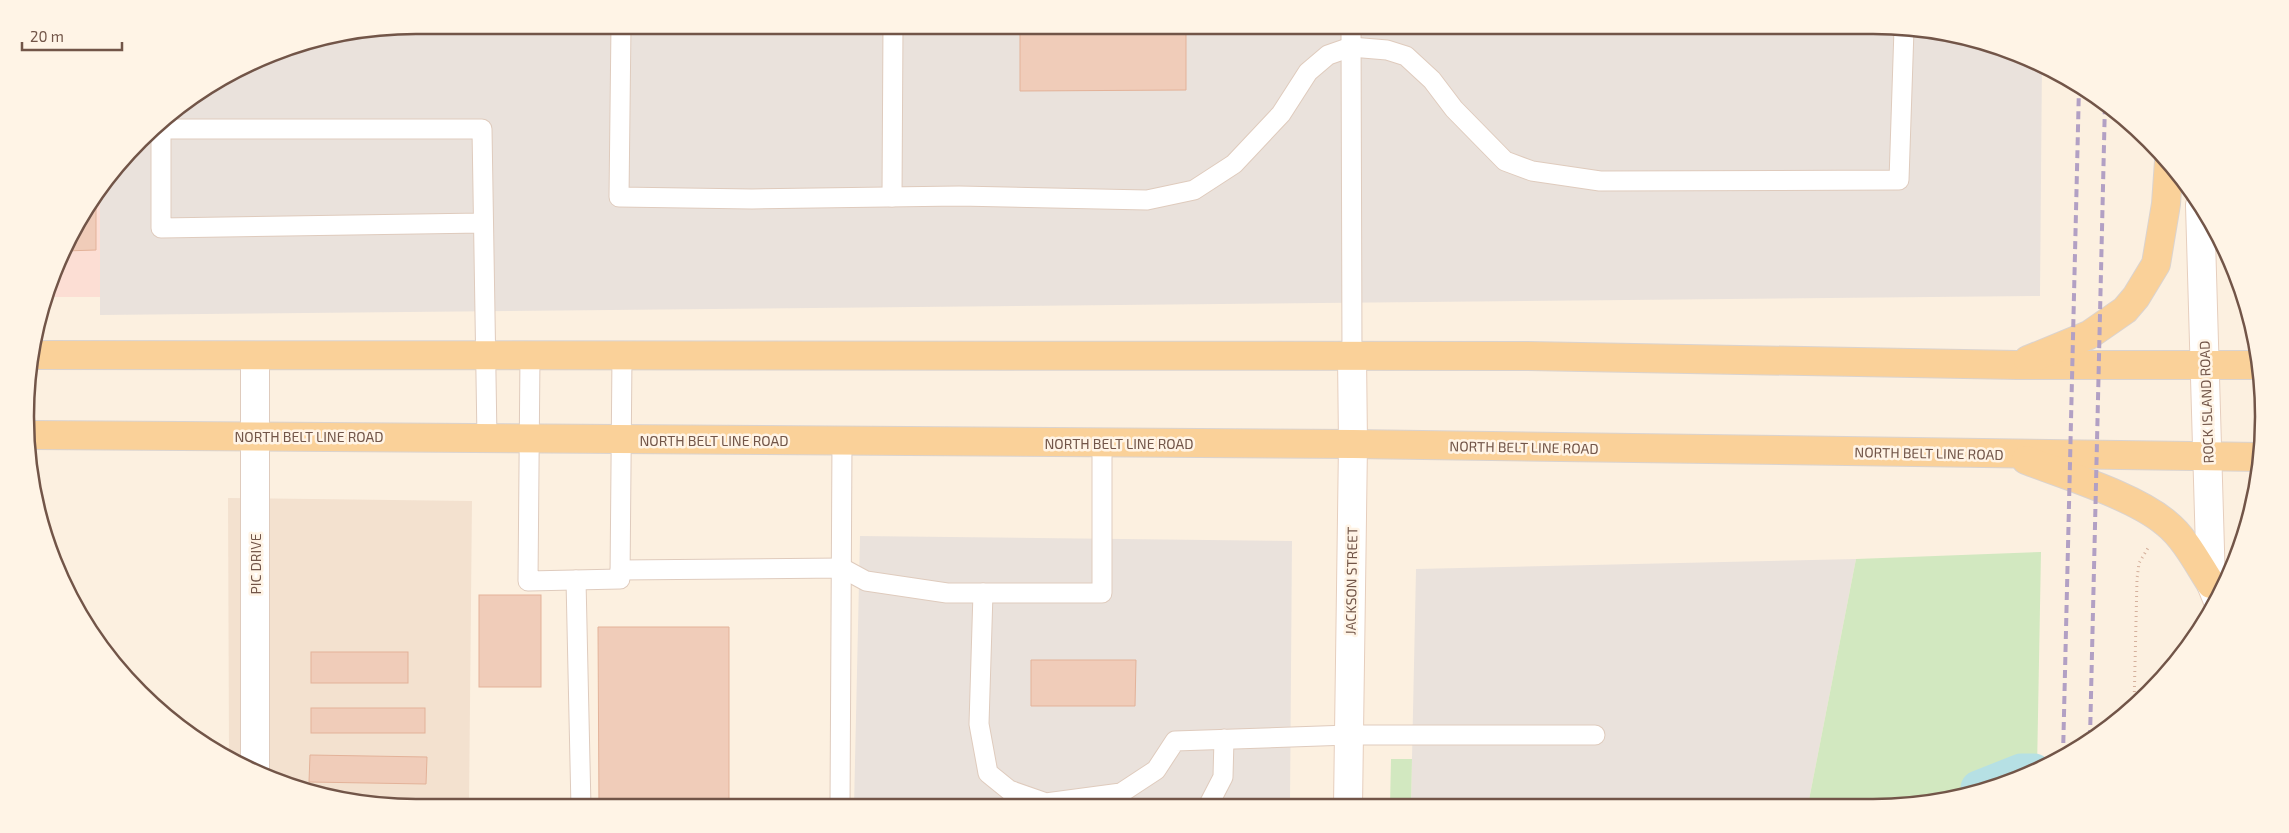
<svg xmlns="http://www.w3.org/2000/svg" width="2289" height="833" font-family="'Exo 2',sans-serif">
	<rect width="100%" height="100%" fill="#fcf0e0"/>
	<path fill="#f3e1cf" d="M228 498 472 501 469 808H416L315 795 243 767 229 758Z"/>
	<path fill="#fcded4" d="M100 194V297H44L77 221Z"/>
	<g fill="#eae2dc">
		<path d="M417 25H1872L1974 38 2042 64 2040 296 100 315V194L159 122 221 77 290 46Z"/>
		<path d="M860 536 1292 541 1290 806 854 807Z"/>
		<path d="M1856 559 1808 805 1411 806 1416 569Z"/>
	</g>
	<g fill="#d2e8c0">
		<path d="M2041 552 2037 770 1924 805H1808L1856 559Z"/>
		<path d="M1391 759H1412L1411 806H1390Z"/>
	</g>
	<g fill="none" stroke-linecap="round" stroke-linejoin="round">
		<path stroke="#b6e0e4" stroke-width="35" d="M1978 788 2021 771H2034"/>
	</g>
	<g fill="#f0ccb9" stroke="#e3b299">
		<path d="M1020 25H1186V90L1020 91Z"/>
		<path d="M96 199V250L64 251 77 221Z"/>
		<rect x="479" y="595" width="62" height="92"/>
		<path d="M598 627H729V807L599 808Z"/>
		<rect x="311" y="652" width="97" height="31"/>
		<path d="M1031 660H1136L1135 706H1031Z"/>
		<rect x="311" y="708" width="114" height="25"/>
		<path d="M310 755 427 757 426 784 309 782Z"/>
		<path d="M379 803H423V808H416Z"/>
	</g>
	<g fill="none" stroke-linecap="round" stroke-linejoin="round">
		<defs>
			<g id="lane">
				<path d="M621 25 619 197 752 199 959 196 1147 200 1194 190 1234 164 1281 114 1308 72 1328 55 1351 47 1387 50 1406 56 1432 80 1454 109 1505 161 1532 171 1600 181 1899 180 1904 29"/>
				<path d="M1351 25 1352 356"/>
				<path d="M892 197 893 25"/>
				<path d="M482 223 161 228V129H482L487 438"/>
				<path d="M530 356 528 581 620 579 622 356"/>
				<path d="M620 570 842 568 866 581 947 593H1102V443"/>
				<path d="M576 580 581 808"/>
				<path d="M983 593 979 724 988 773 1009 790 1046 803 1121 793 1156 770 1175 741 1349 735H1595"/>
				<path d="M1208 806 1223 777 1224 739"/>
				<path d="M840 807 842 441"/>
			</g>
			<path id="street" d="M255 356V772"/>
			<g id="secondary">
				<path d="M2200 205 2211 584 2217 599"/>
				<path d="M1348 806 1353 444 1352 356"/>
			</g>
			<g id="primary">
				<path d="M31 355 1528 356 2017 365H2260"/>
				<path d="M2028 360 2089 335 2125 310 2136 297 2156 264 2166 204 2169 161"/>
				<path d="M31 435 1353 444 2261 457"/>
				<path d="M2026 460C2067 476 2134 496 2166 523 2185 538 2198 564 2211 584"/>
			</g>
		</defs>
		<use href="#lane" stroke="#dfcbbd" stroke-width="21"/>
		<use href="#street" stroke="#dfcbbd" stroke-width="30"/>
		<use href="#secondary" stroke="#e6cebd" stroke-width="30"/>
		<use href="#primary" stroke="#dad3cf" stroke-width="30"/>
		<path stroke="#d5b09c" stroke-width="3" stroke-dasharray="1 4" stroke-linecap="butt" d="M2134 707 2137 579 2139 563 2148 548"/>
		<use href="#lane" stroke="#fff" stroke-width="19"/>
		<use href="#street" stroke="#fff" stroke-width="28"/>
		<use href="#secondary" stroke="#fff" stroke-width="28"/>
		<use href="#primary" stroke="#fad199" stroke-width="28"/>
		<g stroke="#b2a0c4" stroke-width="4" stroke-dasharray="8 5" stroke-linecap="butt">
			<path d="M2090 738 2105 102"/>
			<path d="M2063 756 2079 86"/>
		</g>
	</g>
	<g text-anchor="middle" dominant-baseline="central" stroke-width="5" stroke-linejoin="round" paint-order="stroke">
		<g font-size="14" fill="#725548" stroke="#fff4e6">
			<text transform="translate(2206 402) rotate(-92)">ROCK ISLAND ROAD</text>
			<text x="309" y="436">NORTH BELT LINE ROAD</text>
			<text x="714" y="440">NORTH BELT LINE ROAD</text>
			<text x="1119" y="443">NORTH BELT LINE ROAD</text>
			<text transform="translate(1524 447) rotate(1)">NORTH BELT LINE ROAD</text>
			<text transform="translate(1929 453) rotate(1)">NORTH BELT LINE ROAD</text>
			<text transform="translate(255 564) rotate(-90)">PIC DRIVE</text>
			<text transform="translate(1351 581) rotate(-89)">JACKSON STREET</text>
		</g>
	</g>
	<path d="M0 0H2289V833H0ZM416 34H1873A382 382 0 0 1 2255 416V417A382 382 0 0 1 1873 799H416A382 382 0 0 1 34 417V416A382 382 0 0 1 416 34Z" fill="#fff4e6" fill-rule="evenodd"/>
	<path fill="none" stroke="#725548" stroke-width="2.5" d="M416 34H1873A382 382 0 0 1 2255 416V417A382 382 0 0 1 1873 799H416A382 382 0 0 1 34 417V416A382 382 0 0 1 416 34Z"/>
	<path d="M22 42v8h100v-8" fill="none" stroke="#725548" stroke-width="2.5"/>
	<text x="30" y="42" font-size="15" fill="#725548" stroke="#fff4e6" stroke-width="4" paint-order="stroke">20 m</text>
</svg>
